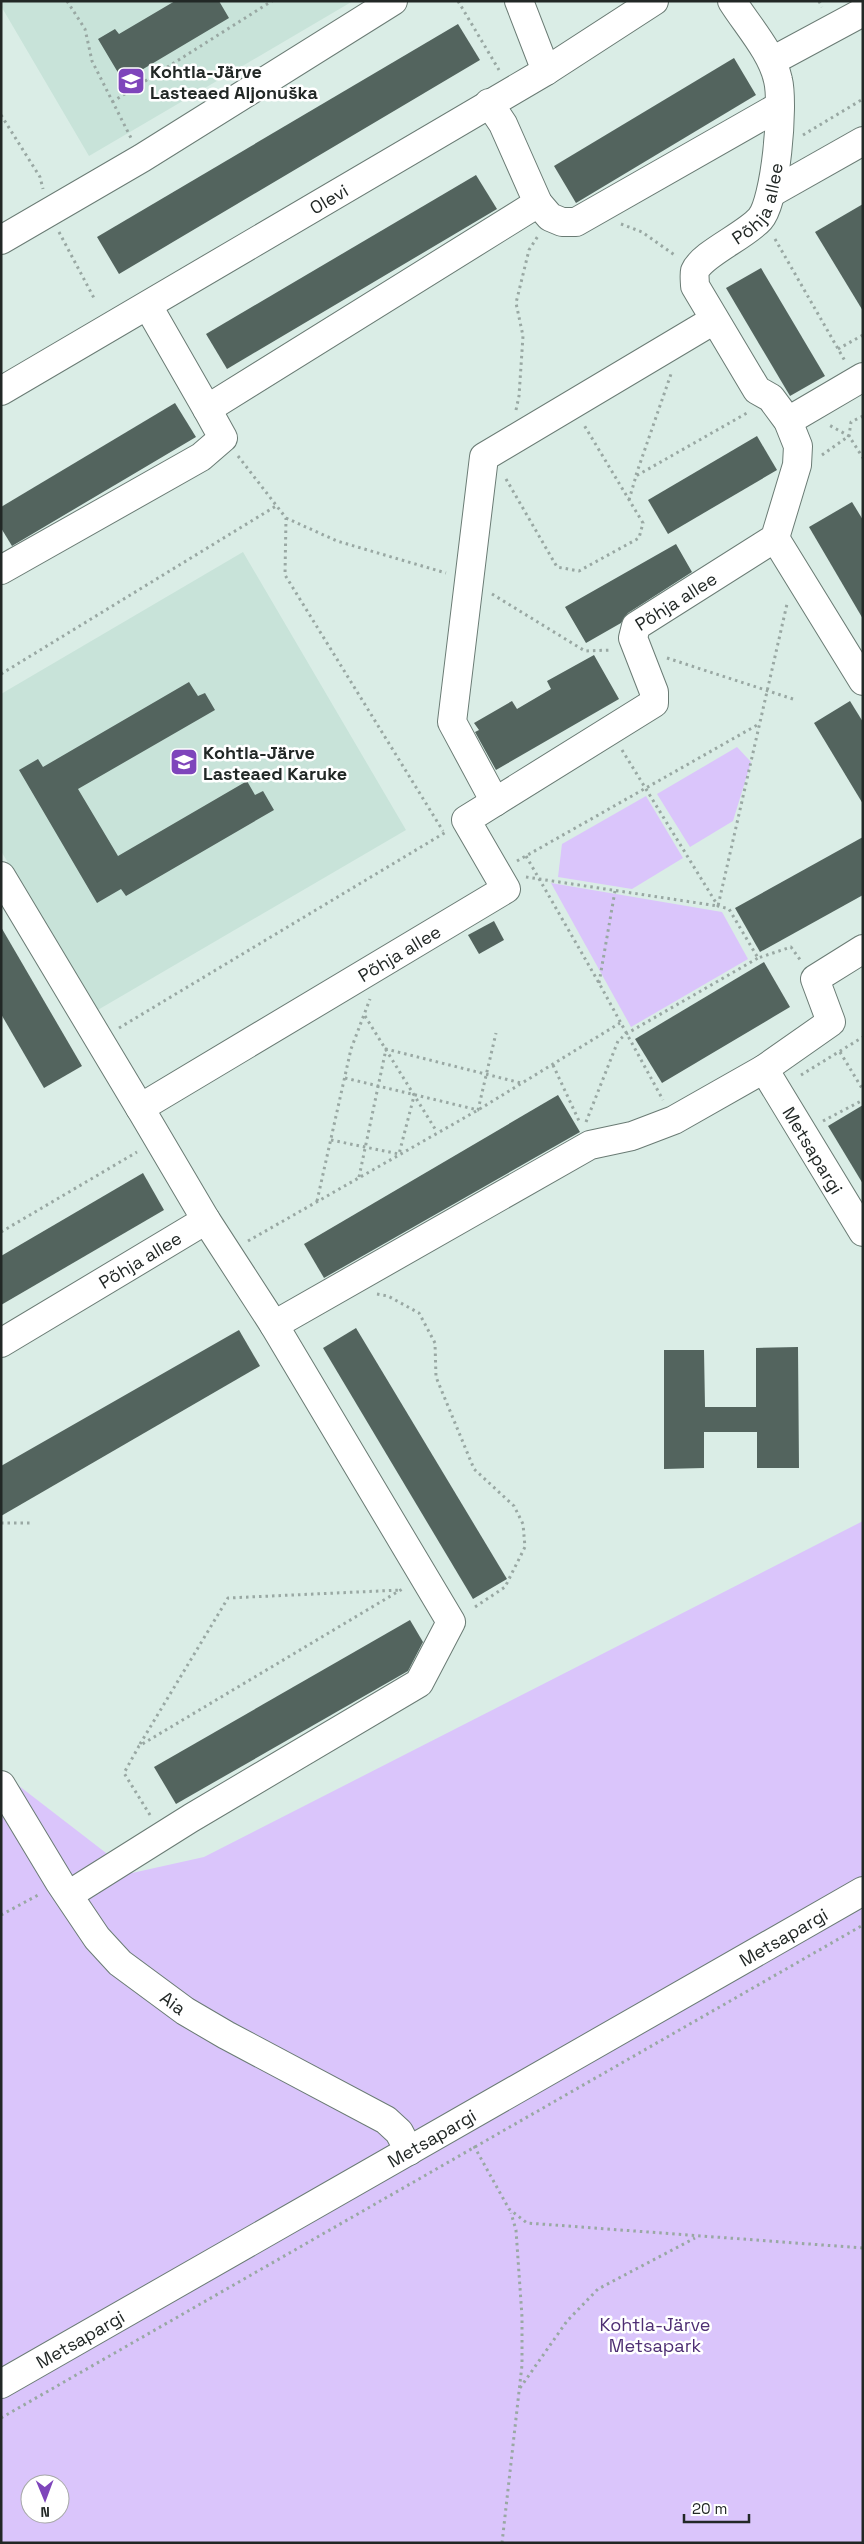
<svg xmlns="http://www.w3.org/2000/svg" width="864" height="2544" font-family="'Space Grotesk',sans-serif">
	<rect width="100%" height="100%" fill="#daede6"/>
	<g fill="#c8e3d9">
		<path d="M1 1H353L89 156 1 6Z"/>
		<path d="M243 552 406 830 96 1011 1 851V694Z"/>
	</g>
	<g fill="#dac5fb" fill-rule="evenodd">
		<path d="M737 747 751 762 733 821 690 847 657 794Z"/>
		<path d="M646 796 683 858 632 889 558 877 562 844Z"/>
		<path d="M551 883 722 912 748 959 631 1027Z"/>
		<path d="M863 1521V2543H1V1772L132 1873 204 1857ZM30 2484H60V2514H30Z"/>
	</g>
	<g fill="#53645e">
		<path d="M175 1H219L229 18 123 81 98 39 115 29 119 34Z"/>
		<path d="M458 24 480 60 119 274 97 237Z"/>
		<path d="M734 58 756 95 576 203 554 166Z"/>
		<path d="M476 175 497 209 227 369 206 334Z"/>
		<path d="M863 204V311L815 232Z"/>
		<path d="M761 268 825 376 790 396 726 288Z"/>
		<path d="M175 403 196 437 12 546 1 528V507Z"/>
		<path d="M757 436 777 470 668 534 648 500Z"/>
		<path d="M852 502 863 520V619L809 527Z"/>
		<path d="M676 544 692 572 628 613 621 623 586 643 565 607Z"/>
		<path d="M594 655 619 699 496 770 475 732 479 730 474 723 512 701 517 709 551 689 547 681Z"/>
		<path d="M189 682 198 696 205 693 215 710 78 789 118 856 247 781 255 795 263 791 274 810 126 896 121 889 97 903 19 770 38 759 43 767Z"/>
		<path d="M850 701 863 722V804L814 723Z"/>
		<path d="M863 837V895L760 952 735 908Z"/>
		<path d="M494 921 504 940 479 954 468 935Z"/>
		<path d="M1 927 82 1066 44 1088 1 1014Z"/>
		<path d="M764 962 790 1007 662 1083 635 1039Z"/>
		<path d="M558 1095 580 1132 324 1278 304 1244Z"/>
		<path d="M863 1105V1184L828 1126Z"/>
		<path d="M143 1173 164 1210 1 1305V1256Z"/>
		<path d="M356 1328 507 1579 473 1599 323 1348Z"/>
		<path d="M239 1330 260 1366 1 1516V1466Z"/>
		<path d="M798 1347 799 1468H757V1432H704V1468L664 1469V1350H704L705 1407H756V1348Z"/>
		<path d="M410 1620 423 1642 408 1671 176 1804 154 1767Z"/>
	</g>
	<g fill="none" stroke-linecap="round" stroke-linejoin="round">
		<defs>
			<g id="minor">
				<path d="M519 1 546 71"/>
				<path d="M772 61 863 12"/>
				<path d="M489 103 503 124 538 203 550 217 562 222H576L778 107"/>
				<path d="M771 193 863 141"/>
				<path d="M1 240 142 158 393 1"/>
				<path d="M148 306 207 409 538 203"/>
				<path id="s1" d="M1 391 546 71 654 1"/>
				<path d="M788 421 863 377"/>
				<path d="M775 538 863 681"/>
				<path d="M1 570 201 457 223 438 207 409"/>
				<path d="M495 802 452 722 484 457 714 320"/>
				<path d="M1 876 140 1108"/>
				<path id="s2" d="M764 1069 863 1232"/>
				<path d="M274 1325 590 1145 632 1136 674 1120 764 1069 831 1022 815 979 863 949"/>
				<path id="s3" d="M1 1343 206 1220 140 1108 506 889 466 820 654 703V692L633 638 636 626 775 538 797 465 798 446 788 421 771 398 757 390 695 286C695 282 694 275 695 271 702 254 745 236 760 219 776 201 784 104 778 80 772 52 747 25 732 1"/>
				<path id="s4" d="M1 1785 60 1883 97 1938 120 1963 185 2011 226 2035 386 2120 399 2132 409 2151"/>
				<path d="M70 1894 191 1818 419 1683 451 1622 274 1325 206 1220"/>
				<path id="s5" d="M1 2384 863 1891"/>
			</g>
		</defs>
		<use href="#minor" stroke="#6a7b74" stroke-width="30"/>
		<g stroke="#99a8a3" stroke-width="3" stroke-dasharray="2.5 4" stroke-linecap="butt">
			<path d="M67 1 85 29 92 61 131 138"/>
			<path d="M458 1 499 70"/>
			<path d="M819 1 822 7"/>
			<path d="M112 102 272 1"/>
			<path d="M1 115 40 177 43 189"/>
			<path d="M803 135 863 99"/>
			<path d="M621 224 642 232 676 256"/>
			<path d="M59 232 95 300"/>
			<path d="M775 239 845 361"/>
			<path d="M838 349 863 335"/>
			<path d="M516 410 519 396 523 336 516 303 529 250 538 236"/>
			<path d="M863 416 851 422 849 436 863 458"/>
			<path d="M822 455 849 436 829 425"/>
			<path d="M238 456 286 518 285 575 443 831"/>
			<path d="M636 475 671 374"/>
			<path d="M506 479 557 567 579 571 639 538 643 523 584 425"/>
			<path d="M629 500 636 476 747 413"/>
			<path d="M286 518 337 541 446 573"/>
			<path d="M492 594 585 651 612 650"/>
			<path d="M667 658 793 699"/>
			<path d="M1 674 276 506"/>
			<path d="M622 750 718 906 729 909 758 958 791 947 801 961"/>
			<path d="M526 856 599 983 663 1100"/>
			<path d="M517 861 759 724"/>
			<path d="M526 877 718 906 787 604"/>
			<path d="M599 983 615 891"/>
			<path d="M365 1016 437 1132"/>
			<path d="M119 1028 446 832"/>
			<path d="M840 1052 863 1090"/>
			<path d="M553 1065 580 1123"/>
			<path d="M801 1075 863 1037"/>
			<path d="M345 1078 478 1110 496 1033"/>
			<path d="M823 1121 863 1100"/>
			<path d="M586 1122 618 1041 626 1034 758 958"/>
			<path d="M331 1140 399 1154 414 1096"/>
			<path d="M359 1177 386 1049 521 1083"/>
			<path d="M317 1201 351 1049 370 999"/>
			<path d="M1 1232 137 1152"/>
			<path d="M248 1241 478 1110 620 1023"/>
			<path d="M377 1294 388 1296 419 1313 435 1343 436 1377 474 1469 514 1506 523 1524 525 1547 505 1587 472 1609"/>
			<path d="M1 1523H30"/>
			<path d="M140 1744 228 1598 401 1590"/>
			<path d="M150 1815 124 1773 139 1746 404 1588"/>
			<path d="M1 1915 40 1894"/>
			<path d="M474 2146 509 2209 527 2223 863 2248"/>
			<path d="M520 2388 567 2321 598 2289 695 2238"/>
			<path d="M1 2418 863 1925"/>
			<path d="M502 2543 522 2365V2317L516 2230 511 2213"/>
		</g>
		<use href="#minor" stroke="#fff" stroke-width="28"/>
	</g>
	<defs>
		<symbol id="school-square" viewBox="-11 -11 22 22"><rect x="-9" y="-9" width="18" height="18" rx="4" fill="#7e45bb" stroke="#fff"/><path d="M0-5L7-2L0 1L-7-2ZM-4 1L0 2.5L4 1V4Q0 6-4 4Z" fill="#fff"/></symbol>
	</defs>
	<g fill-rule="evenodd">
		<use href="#school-square" x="115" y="65" width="32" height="32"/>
		<use href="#school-square" x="168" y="746" width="32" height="32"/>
	</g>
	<g text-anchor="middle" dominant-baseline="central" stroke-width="5" stroke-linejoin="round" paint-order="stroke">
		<g font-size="18" font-weight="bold" fill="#222826" stroke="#fff" text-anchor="start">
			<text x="150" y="71">Kohtla-Järve<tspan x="150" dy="21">Lasteaed Aljonuška</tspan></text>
			<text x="203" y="752">Kohtla-Järve<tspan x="203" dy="21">Lasteaed Karuke</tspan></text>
		</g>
		<g font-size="18" fill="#222826" stroke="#fff">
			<text stroke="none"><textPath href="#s1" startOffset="380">Olevi</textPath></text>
			<text stroke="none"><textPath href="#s3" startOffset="1742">Põhja allee</textPath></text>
			<text stroke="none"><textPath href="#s3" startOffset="1225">Põhja allee</textPath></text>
			<text stroke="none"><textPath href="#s3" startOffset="671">Põhja allee</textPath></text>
			<text stroke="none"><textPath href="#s2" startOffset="95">Metsapargi</textPath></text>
			<text stroke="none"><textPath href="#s3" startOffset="162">Põhja allee</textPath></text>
			<text stroke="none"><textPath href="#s5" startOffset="901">Metsapargi</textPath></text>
			<text stroke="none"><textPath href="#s4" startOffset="281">Aia</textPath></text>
			<text stroke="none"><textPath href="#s5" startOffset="496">Metsapargi</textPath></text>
			<text stroke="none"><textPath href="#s5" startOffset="91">Metsapargi</textPath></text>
		</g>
		<g font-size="18" fill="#4e2e73" stroke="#fff">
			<text x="655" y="2324">Kohtla-Järve<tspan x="655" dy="21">Metsapark</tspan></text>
		</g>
	</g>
	<rect width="864" height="2544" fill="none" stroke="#222826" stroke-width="5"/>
	<g transform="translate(45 2499) rotate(179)"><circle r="24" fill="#ffffff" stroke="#a7a9a8"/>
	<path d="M0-4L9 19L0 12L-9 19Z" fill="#7e45bb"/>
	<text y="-8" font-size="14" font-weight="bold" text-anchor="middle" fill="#222826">N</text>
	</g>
	<path d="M684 2514v8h65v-8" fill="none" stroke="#222826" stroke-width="2.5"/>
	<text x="692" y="2514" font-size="15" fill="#222826" stroke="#ffffff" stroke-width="4" paint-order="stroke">20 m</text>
</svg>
